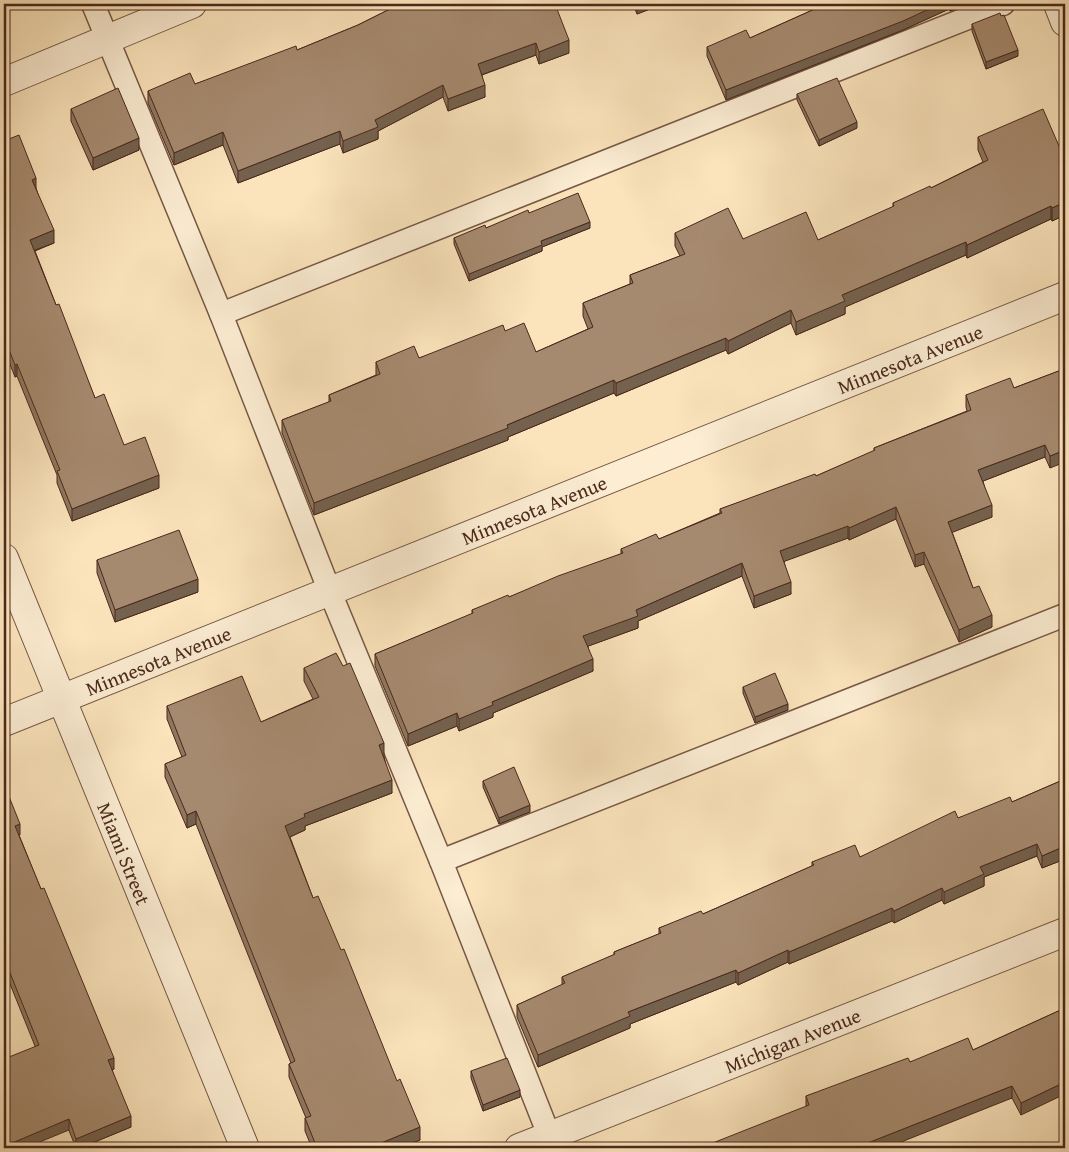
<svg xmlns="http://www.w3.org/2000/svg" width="1069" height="1152" font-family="'Gentium Book Plus',serif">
	<rect width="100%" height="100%" fill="#fbe4bc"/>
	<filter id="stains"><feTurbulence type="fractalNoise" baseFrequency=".004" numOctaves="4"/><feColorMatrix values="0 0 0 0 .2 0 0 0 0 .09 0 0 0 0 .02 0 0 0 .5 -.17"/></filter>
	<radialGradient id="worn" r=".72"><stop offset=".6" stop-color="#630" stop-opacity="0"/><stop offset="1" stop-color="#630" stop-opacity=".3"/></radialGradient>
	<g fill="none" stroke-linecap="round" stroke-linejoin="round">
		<defs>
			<g id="lane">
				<path d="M93 4 221 314 330 592 441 861 554 1148"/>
				<path d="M221 314 1003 4"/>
				<path d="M441 861 1065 615"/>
			</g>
			<g id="street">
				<path d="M1058 4 1065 22"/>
				<path d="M4 82 192 4"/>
				<path id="s1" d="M4 558 245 1148"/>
				<path id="s2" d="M4 722 1065 296"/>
				<path id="s3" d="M519 1148 1065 932"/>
			</g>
		</defs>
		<use href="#lane" stroke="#765844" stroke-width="25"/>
		<use href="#street" stroke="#765844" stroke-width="30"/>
		<use href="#lane" stroke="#fcedd3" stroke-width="22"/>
		<use href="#street" stroke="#fcedd3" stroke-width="28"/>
	</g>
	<g fill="#8f775f" stroke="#4a291c">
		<path d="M400 4 569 53 539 64 536 55 482 75 485 97 448 111 443 97 378 131V139L343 153 340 144 238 183 223 145 174 165 148 103V91L195 84 297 50 358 25Z"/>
		<path d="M633 4H663L637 14Z"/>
		<path d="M826 4H968L950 11 949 9 903 30 726 100 707 56V47L750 38Z"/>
		<path d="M972 24 1018 56 986 69 972 31Z"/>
		<path d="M797 94 857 128 819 146 797 100Z"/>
		<path d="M71 109 139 150 93 170 71 121Z"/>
		<path d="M978 137 1065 160V215L1052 221 1051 219 967 258 966 255 845 307V314L796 335 791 323 728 354 726 350 616 396 614 393 508 437V440L314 515 282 433V420L329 402V395L376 375V362L419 358 505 331 536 352 588 329 583 316V303L630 284V275L680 256 675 246V233L743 239 818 240 893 207V203L931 188 983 162 978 150Z"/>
		<path d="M4 141 36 188 54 243 35 251 56 305 95 398 124 445 159 488 72 521 57 483V475L17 376 15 377 4 349Z"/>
		<path d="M529 213 590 228 542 247V251L469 281 454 244V238L486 228Z"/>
		<path d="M1064 369 1050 468 1045 457 983 481 992 517 952 532 973 588 992 627 959 642 924 564 915 567 896 519 849 540 848 538 784 561 791 594 754 608 742 576 638 621V628L588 646 593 671 493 713V717L459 731 457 726 408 746 375 666V654L472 614V610L509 597 621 554V549L659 539 720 513V509L816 476 874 451V448L967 411 966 407V395L1014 388Z"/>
		<path d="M97 560 198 592 115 622 97 573Z"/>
		<path d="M304 668 384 756 392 793 305 826V830L290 837 313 898 420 1140 400 1148H312L305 1131V1118H306L289 1077V1064L291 1063 196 824 187 828 165 777V764L182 757 167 719V706L261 722 313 699 304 681Z"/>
		<path d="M743 687 788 710 755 723 743 693Z"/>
		<path d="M1065 779V859L1042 868 1037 856 984 877V886L944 904 942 900 894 923 892 921 789 964 788 962 738 985 736 982 630 1024V1028L538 1067 517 1017V1005L562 985V977L614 955V952L659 934V928L703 914 812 866V862L860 857 958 818 1012 802Z"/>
		<path d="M483 781 530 812 499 824 483 787Z"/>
		<path d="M4 784 19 835 114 1069 112 1070 131 1127 80 1148H76L4 969Z"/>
		<path d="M1065 1008 1021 1115 1012 1098 806 1106V1096L910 1062 973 1050Z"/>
		<path d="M471 1071 520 1097 483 1111 471 1078Z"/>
	</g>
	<g fill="#74614e" stroke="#4a291c">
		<path d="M637 4H663L637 14Z"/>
		<path d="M940 4H949V9L903 30 726 100V90Z"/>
		<path d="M950 4H968L950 11Z"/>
		<path d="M569 40V53L539 64V52Z"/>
		<path d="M536 43V55L478 76V64Z"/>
		<path d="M1018 50V56L986 69V62Z"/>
		<path d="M443 85V97L378 131V139L343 153V141L375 120Z"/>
		<path d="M485 85V97L448 111V99Z"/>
		<path d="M857 122V128L819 146V140Z"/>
		<path d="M340 131V144L238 183V171Z"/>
		<path d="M223 132V145L174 165V153Z"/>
		<path d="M139 138V150L93 170V158Z"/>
		<path d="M36 178V190L32 180Z"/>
		<path d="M1065 202V215L1052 221V208Z"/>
		<path d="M1051 206V219L967 258V245Z"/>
		<path d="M590 222V228L542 247V251L469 281V274L541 241Z"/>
		<path d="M54 230V243L30 252V240Z"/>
		<path d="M966 242V255L845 307V314L796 335V322L842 295Z"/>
		<path d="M791 310V323L728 354V341Z"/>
		<path d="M726 338V350L616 396V383Z"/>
		<path d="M17 364V376L15 377V365Z"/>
		<path d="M614 380V393L508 437V440L314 515V503L507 425Z"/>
		<path d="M1045 445V457L978 483V470Z"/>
		<path d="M1065 450V462L1050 468V456Z"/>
		<path d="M159 475V488L72 521V509Z"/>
		<path d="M992 505V517L948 534V522Z"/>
		<path d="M896 507V519L849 540V528Z"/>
		<path d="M848 526V538L780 563V551Z"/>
		<path d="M924 552V564L915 567V555Z"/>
		<path d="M742 563V576L638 621V628L583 648V636L636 610Z"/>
		<path d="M198 579V592L115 622V610Z"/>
		<path d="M791 582V594L754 608V596Z"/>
		<path d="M992 615V627L959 642V630Z"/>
		<path d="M593 659V671L493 713V717L459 731V719L492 702Z"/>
		<path d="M788 704V710L755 723V717Z"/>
		<path d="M457 713V726L408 746V734Z"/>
		<path d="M384 743V756L379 758V745Z"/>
		<path d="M392 780V793L305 826V830L285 839V826L304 814Z"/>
		<path d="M530 805V812L499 824V818Z"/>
		<path d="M196 811V824L187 828V815Z"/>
		<path d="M20 824V835L15 837V826Z"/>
		<path d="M1037 844V856L984 877V886L944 904V892L980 867Z"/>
		<path d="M1065 846V859L1042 868V856Z"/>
		<path d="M942 888V900L894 923V911Z"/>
		<path d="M892 908V921L789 964V952Z"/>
		<path d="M788 950V962L738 985V973Z"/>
		<path d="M736 970V982L630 1024V1028L538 1067V1055L628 1012Z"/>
		<path d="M114 1058V1069L108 1071V1060Z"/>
		<path d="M1065 1082V1094L1021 1115V1103Z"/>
		<path d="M1012 1086V1098L886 1148H855Z"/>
		<path d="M520 1090V1097L483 1111V1105Z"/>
		<path d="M131 1116V1127L80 1148H76V1139Z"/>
		<path d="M69 1119V1130L25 1148H12V1143Z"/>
		<path d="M420 1127V1140L400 1148H369Z"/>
	</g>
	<g fill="#a68a6f" stroke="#4a291c">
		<path d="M400 4H555L569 40 539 52 536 43 478 64 485 85 448 99 443 85 375 120 378 127 343 141 340 131 238 171 223 132 174 153 148 91 190 73 195 84 296 46 297 50 358 25Z"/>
		<path d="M826 4H940L903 21 726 90 707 47 746 30 750 38Z"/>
		<path d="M1000 13 1001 16 1004 15 1018 50 986 62 972 24Z"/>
		<path d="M837 78 857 122 819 140 797 94Z"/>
		<path d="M118 88 139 138 93 158 71 109Z"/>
		<path d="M1043 109 1065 160V202L1052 208 1051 206 967 245 966 242 842 295 845 301 796 322 791 310 728 341 726 338 616 383 614 380 507 425 508 428 314 503 282 420 331 401 329 395 380 374 376 362 414 346 419 358 503 325 505 331 524 323 536 352 593 327 583 303 633 283 630 275 685 254 675 233 728 208 743 239 806 212 818 240 894 206 893 203 930 186 931 188 988 160 978 137Z"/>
		<path d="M19 135 36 178 32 180 54 230 30 240 56 305 59 304 95 398 104 394 124 445 145 437 159 475 72 509 57 471 60 470 17 364 15 365 4 337V141Z"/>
		<path d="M578 193 590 222 541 241 542 245 469 274 454 238 485 225 486 228 528 210 529 213Z"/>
		<path d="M1064 369 1065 372V450L1050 456 1045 445 978 470 992 505 948 522 973 588 979 586 992 615 959 630 924 552 915 555 896 507 849 528 848 526 780 551 791 582 754 596 742 563 636 610 638 616 583 636 593 659 492 702 493 705 459 719 457 713 408 734 375 654 473 613 472 610 508 595 509 597 558 576 623 553 621 549 656 534 659 539 722 513 720 509 815 474 816 476 875 450 874 448 971 410 966 395 1010 378 1014 388Z"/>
		<path d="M179 530 198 579 115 610 97 560Z"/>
		<path d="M336 653 343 666 350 663 384 743 379 745 392 780 304 814 305 817 285 826 313 898 318 896 341 950 344 949 397 1081 400 1079 420 1127 369 1148H317L305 1118 311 1116 289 1064 295 1061 196 811 187 815 165 764 186 755 167 706 242 676 261 722 319 697 304 668Z"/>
		<path d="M775 673 788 704 755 717 743 687Z"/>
		<path d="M514 767 530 805 499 818 483 781Z"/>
		<path d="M1065 779V846L1042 856 1037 844 980 867 984 874 944 892 942 888 894 911 892 908 789 952 788 950 738 973 736 970 628 1012 630 1016 538 1055 517 1005 565 983 562 977 615 954 614 952 661 933 659 928 701 911 703 914 814 865 812 862 855 845 860 857 955 811 958 818 1010 797 1012 802Z"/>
		<path d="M4 784 20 824 15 826 41 889 44 888 114 1058 108 1060 131 1116 76 1139 69 1119 12 1143 14 1148H4V1059L39 1045 4 958Z"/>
		<path d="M1065 1008V1082L1021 1103 1012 1086 855 1148H700L809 1105 806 1096 908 1058 910 1062 968 1038 973 1050Z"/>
		<path d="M507 1058 520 1090 483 1105 471 1071Z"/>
	</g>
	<g text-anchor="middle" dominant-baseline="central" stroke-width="5" stroke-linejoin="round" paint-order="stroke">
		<g font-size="20" fill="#4a291c" stroke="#fcedd3">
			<text stroke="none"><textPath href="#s2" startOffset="976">Minnesota Avenue</textPath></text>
			<text stroke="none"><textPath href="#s2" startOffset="571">Minnesota Avenue</textPath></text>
			<text stroke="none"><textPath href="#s2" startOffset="166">Minnesota Avenue</textPath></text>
			<text stroke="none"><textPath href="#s1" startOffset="319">Miami Street</textPath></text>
			<text stroke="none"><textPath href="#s3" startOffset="294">Michigan Avenue</textPath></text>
		</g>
	</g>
	<rect width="1069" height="1152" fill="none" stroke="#fbe4bc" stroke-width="20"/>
	<rect x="5" y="5" width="1059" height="1142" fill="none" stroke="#4a291c" stroke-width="2.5"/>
	<rect x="10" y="10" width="1049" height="1132" fill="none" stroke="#4a291c"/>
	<rect width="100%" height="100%" filter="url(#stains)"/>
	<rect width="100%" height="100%" fill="url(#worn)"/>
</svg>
